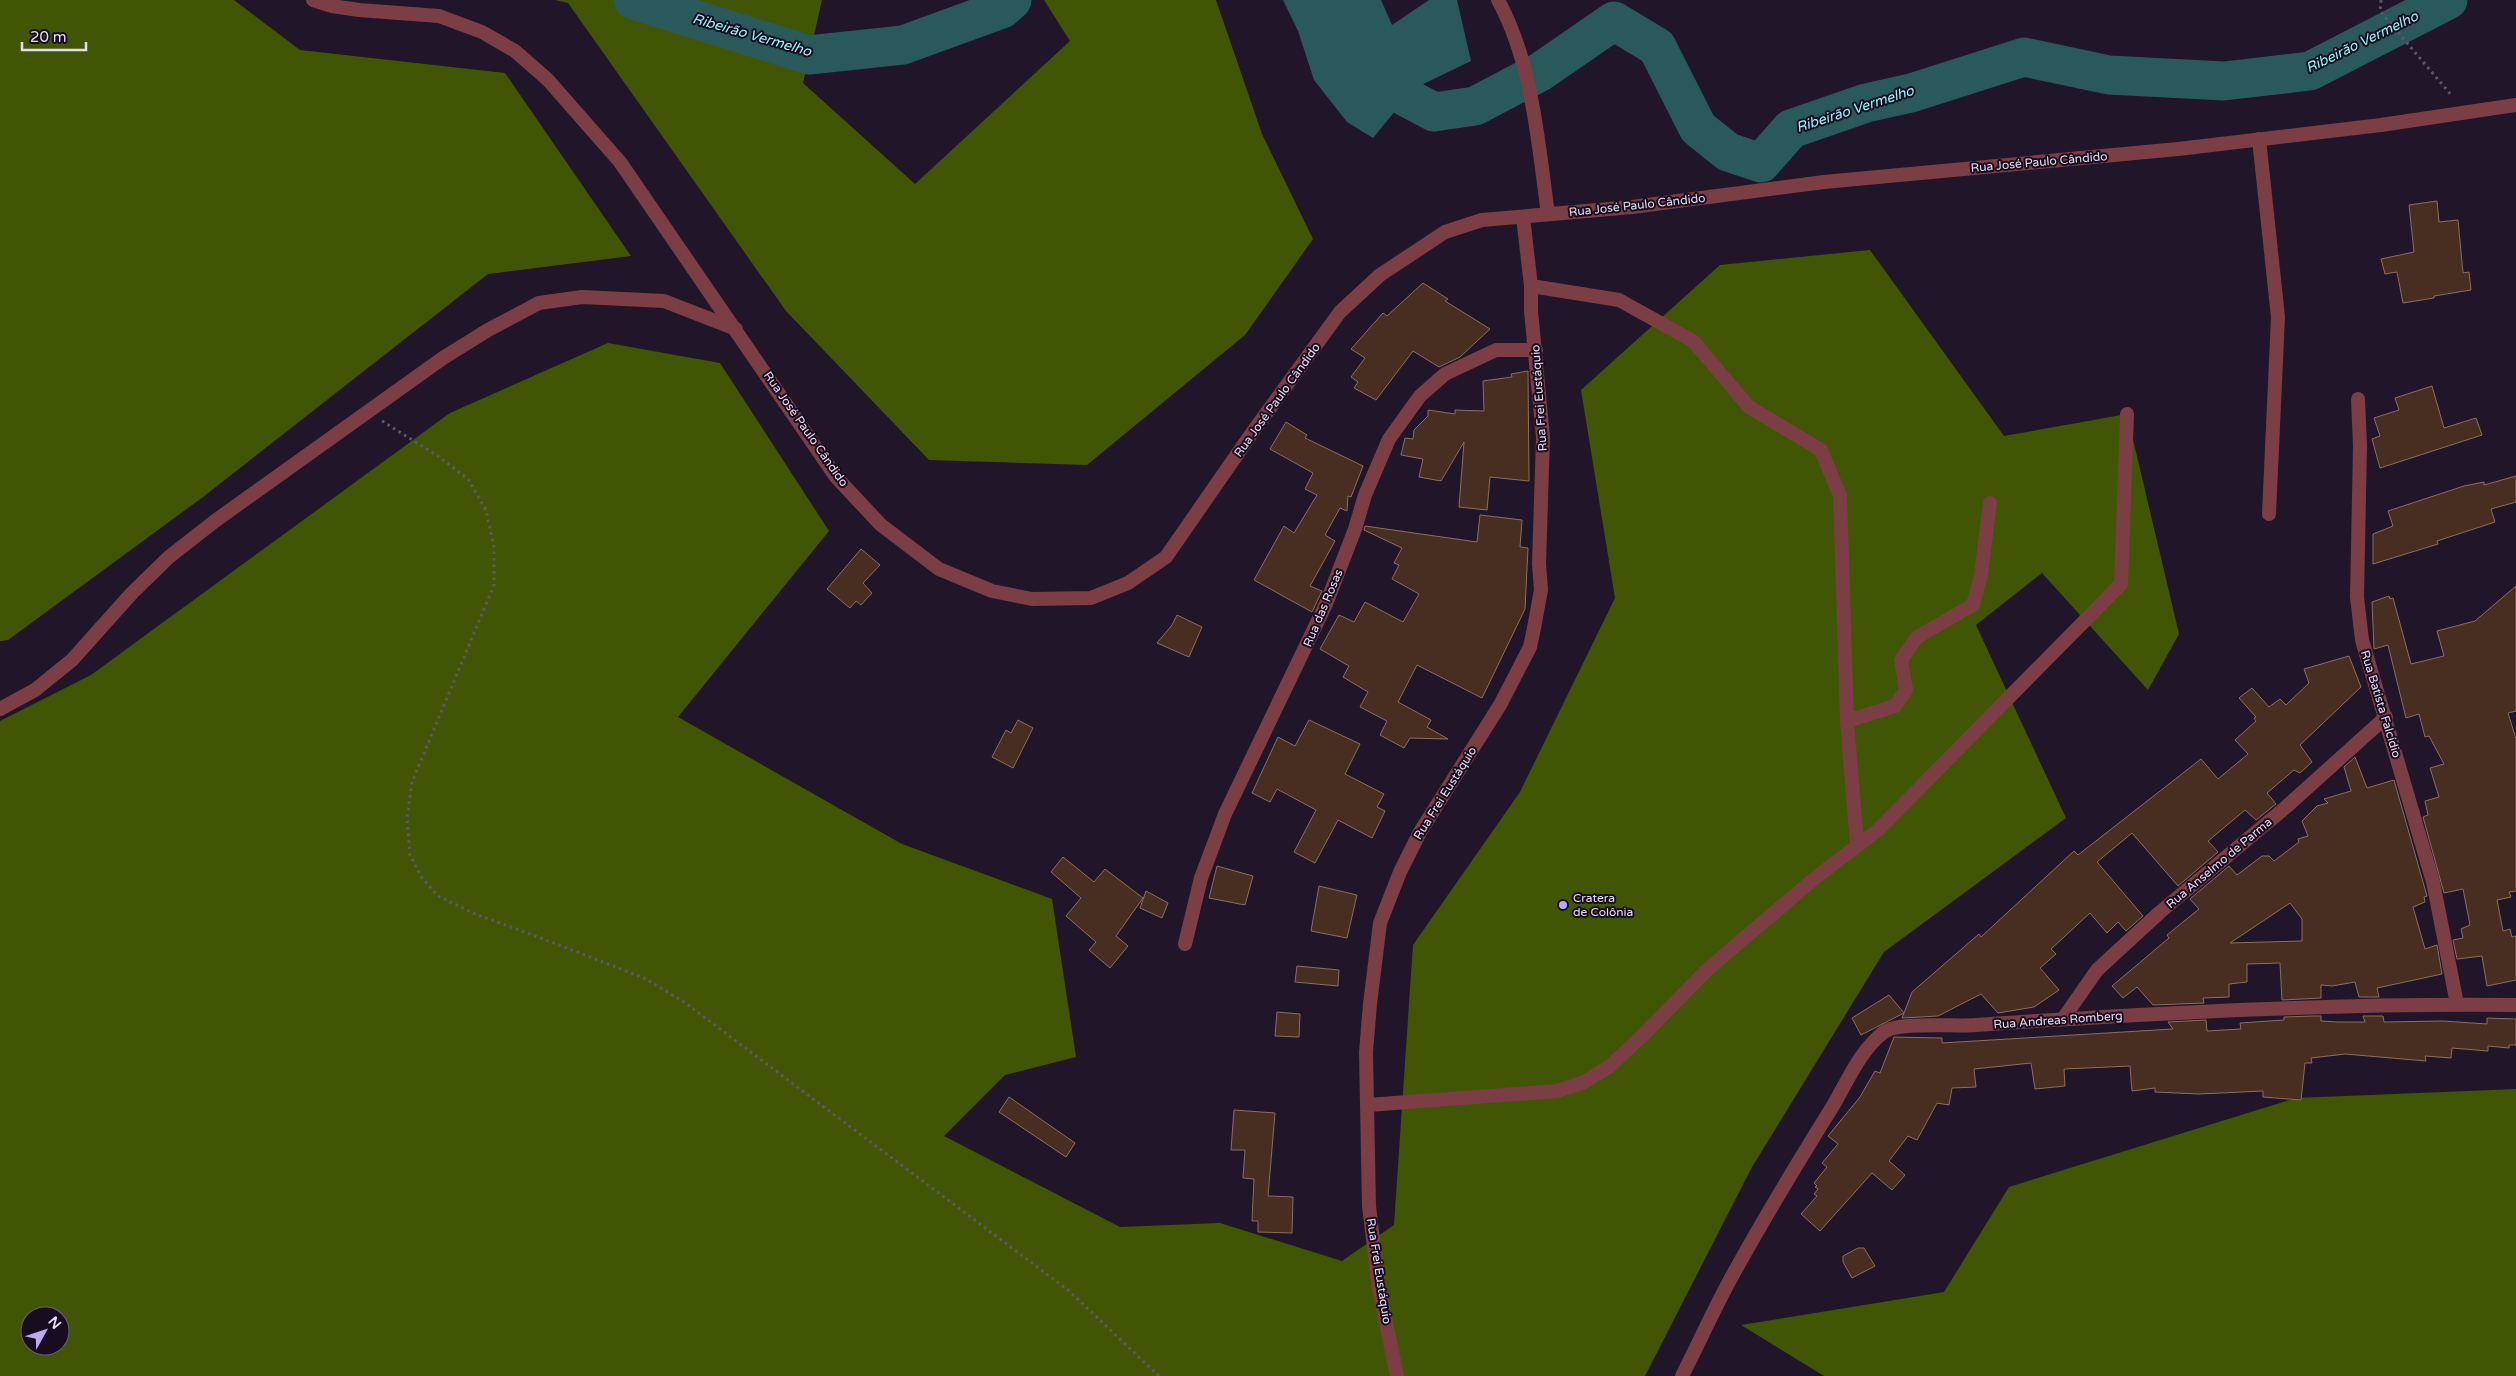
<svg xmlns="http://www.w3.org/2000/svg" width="2516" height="1376" font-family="'Varela Round',sans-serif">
	<rect width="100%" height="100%" fill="#21152a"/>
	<g fill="#405605" fill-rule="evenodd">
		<path d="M0 0H234L300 50 505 73 631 256 488 274 203 497 8 640 0 641Z"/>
		<path d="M555 0H822L803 83 915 184 1070 41 1044 0H1216L1262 134 1313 239 1245 335 1087 465 929 460 786 311 568 3Z"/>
		<path d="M1870 250 2004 436 2127 414 2179 634 2148 690 2042 573 1976 625 2066 818 1884 952 1752 1167 1645 1376H0V721L91 675 450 413 608 343 720 363 829 531 678 717 902 844 1052 899 1076 1057 1005 1075 944 1136 1120 1227 1220 1223 1342 1261 1394 1225 1413 945 1520 792 1615 598 1581 390 1720 265ZM30 1316H60V1346H30Z"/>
		<path d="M2516 1089V1376H1824L1741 1325 1944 1292 2009 1187 2296 1098Z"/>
	</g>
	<path fill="#29595a" d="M1283 0H1381L1392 25 1429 0H1457L1471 61 1413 89 1373 138 1347 122 1314 80 1298 31Z"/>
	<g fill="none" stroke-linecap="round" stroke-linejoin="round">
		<g stroke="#29595a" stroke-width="39">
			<path d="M633 0 809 55 903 45 1002 9 1012 0"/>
			<path d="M1341 0 1372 62 1400 94 1434 112 1475 106 1540 72 1614 21 1657 47 1698 128 1728 152 1761 163 1791 129 1866 103 1911 93 2024 57 2109 75 2224 81 2310 71 2448 0"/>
		</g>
	</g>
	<g fill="#472e20" stroke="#8c6f5f" fill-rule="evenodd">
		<path d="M2437 201 2439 222 2458 220 2463 273 2469 272 2471 290 2434 296V298L2403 303 2397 272 2385 274 2381 259 2414 252 2409 205Z"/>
		<path d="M1423 283 1448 299 1445 301 1490 329 1460 357 1439 367 1413 351 1376 400 1354 388 1358 382 1351 377 1365 358 1351 349 1383 313 1387 316Z"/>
		<path d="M1528 371 1529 481 1490 477 1487 510 1459 507 1464 442 1441 481 1419 477 1423 459 1401 455 1405 438 1413 439 1414 430 1428 416V410L1455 414V410L1484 411 1483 381 1512 377 1511 374Z"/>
		<path d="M2432 386 2444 428 2476 418 2482 435 2380 468 2372 439 2380 436 2374 418 2399 410 2395 398Z"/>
		<path d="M1286 422 1307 435 1305 438 1363 466 1351 497 1348 496 1347 511 1340 508 1325 535 1335 541 1310 586 1322 591 1312 612 1254 580 1284 526 1294 533 1317 495 1305 489 1313 473 1270 449Z"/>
		<path d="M2516 476V502L2491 509 2495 522 2437 541 2438 544 2373 564V534L2393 526 2388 511 2464 486 2484 482V485Z"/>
		<path d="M1480 515 1522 520 1520 547 1528 548 1525 609 1482 698 1417 665 1398 702 1431 720 1427 727 1448 739 1410 738 1404 748 1380 735 1387 721 1360 707 1368 692 1343 677 1349 666 1320 649 1339 615 1354 622 1365 602 1403 622 1419 594 1392 579 1399 565 1394 563 1402 548 1364 530 1365 526 1477 542Z"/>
		<path d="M861 549 880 565 863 583 872 593 861 605 856 601 850 608 827 589Z"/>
		<path d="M2516 586V711L2508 713 2516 739V891L2509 892 2511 897 2497 900 2503 931 2510 929 2512 937 2516 936V980L2487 986 2482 956 2457 959 2453 940 2463 938 2461 929 2470 925 2463 889 2444 893 2423 817 2428 815 2425 801 2439 797 2430 768 2444 764 2429 736 2425 737 2419 714 2406 718 2388 645 2374 649 2372 602 2389 596 2390 599 2393 598 2411 664 2444 656 2437 631 2475 621Z"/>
		<path d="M1177 615 1202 627 1189 657 1157 643 1172 625Z"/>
		<path d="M2349 656 2361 687 2300 745 2312 762 2300 773 2294 770 2267 793 2276 804 2256 820 2245 810 2208 841 2218 852 2178 886 2132 833 2097 862 2143 916 2126 931 2118 922 2107 933 2090 913 2051 949 2056 954 2040 968 2059 990 2034 1007 1998 1013 1981 994 1938 1016 1902 1018 1904 1013 1861 1035 1852 1018 1889 995 1904 1013 1912 992 1979 934 1981 937 2074 851 2078 855 2201 759 2218 779 2248 754 2235 740 2256 721 2254 718 2256 717 2239 698 2252 688 2269 707 2280 699 2286 705 2309 683 2304 669Z"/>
		<path d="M1018 720 1033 728 1013 768 992 757 1006 730 1011 733Z"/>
		<path d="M1309 720 1360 744 1345 774 1384 794 1377 807 1385 811 1372 838 1338 820 1315 863 1294 852 1316 810 1277 789 1270 802 1252 793 1278 737 1295 746Z"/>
		<path d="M2355 757 2367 788 2394 780 2427 896 2424 897 2425 902 2413 907 2425 949 2437 945 2442 974 2377 988 2379 997H2359L2355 982 2332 986 2321 985V998L2282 1000 2280 963 2247 964V982L2229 984V997L2203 998 2204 1003 2153 1005 2137 987 2123 998 2112 986 2169 938 2167 935 2199 909 2190 899 2229 866 2237 875 2262 856H2269L2274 861 2299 842 2298 839 2308 836 2302 821 2317 806 2328 803 2324 799 2351 791 2344 767ZM2290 903 2302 919V941L2230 943Z"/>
		<path d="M1063 857 1094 882 1105 869 1143 898 1116 936 1128 946 1110 968 1089 950 1096 942 1066 916 1081 898 1051 872Z"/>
		<path d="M1217 866 1253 876 1245 905 1209 898Z"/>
		<path d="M1319 886 1357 895 1347 938 1311 931Z"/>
		<path d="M1146 891 1168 903 1162 918 1140 908Z"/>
		<path d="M1297 966 1339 970 1338 986 1295 982Z"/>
		<path d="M1277 1012 1300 1014 1299 1037 1275 1036Z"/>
		<path d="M2314 1016H2321V1021L2338 1022H2365L2363 1016H2383L2384 1022 2443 1021 2487 1024V1018L2516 1019V1045H2509V1048L2488 1046V1051L2452 1048 2451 1058 2425 1056 2426 1061 2345 1054 2311 1058 2312 1063H2305L2301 1100 2263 1097V1091L2199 1094 2155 1092V1088L2132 1091 2130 1066 2064 1069 2065 1086 2035 1089 2031 1063 1974 1069 1976 1087 1952 1088 1949 1105 1937 1103 1917 1140 1908 1136 1889 1161 1905 1175 1892 1190 1872 1173 1820 1231 1801 1214 1817 1196 1814 1194 1818 1189 1815 1187 1817 1186 1814 1183 1827 1167 1822 1163 1838 1144 1828 1136 1860 1097 1875 1071 1880 1073 1894 1037 1942 1038V1043L2173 1029 2168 1022 2206 1020 2207 1031 2241 1029 2240 1023 2284 1020V1017Z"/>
		<path d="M1009 1097 1075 1143 1066 1157 999 1112Z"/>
		<path d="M1234 1110 1275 1113 1268 1196 1293 1197 1292 1233 1258 1232V1221H1252L1254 1179 1243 1178 1245 1150H1231Z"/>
		<path d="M1858 1248H1864L1875 1266 1852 1278 1843 1262V1256Z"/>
	</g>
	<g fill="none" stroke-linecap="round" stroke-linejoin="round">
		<g stroke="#61576a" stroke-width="3" stroke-dasharray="2.5 4" stroke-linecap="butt">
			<path d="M2381 0 2380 11 2452 96"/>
			<path d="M382 421 438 456 468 479 486 510 494 547V585L412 782 407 818 410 855 422 878 438 896 475 914 541 938 644 978 684 1002 1068 1290 1159 1376"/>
		</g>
		<g stroke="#7b3e45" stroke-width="14">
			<path d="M1498 0C1533 64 1538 143 1548 214"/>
			<path d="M2259 139 2278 317 2269 514"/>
			<path d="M1531 286 1619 300 1693 341 1749 407 1821 450 1840 496 1847 721 1895 706 1906 690 1901 660 1917 637 1973 605 1981 575 1990 503"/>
			<path d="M2358 399 2360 446 2357 597 2362 640 2433 882 2457 1004"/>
			<path d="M0 709 35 690 72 660 132 593 169 557 215 521 443 358 488 330 539 303 582 297 664 301 736 329"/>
			<path d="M1847 721 1857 846"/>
			<path d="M1185 944 1201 878 1225 814 1326 604 1355 529 1365 495 1389 439 1420 396 1445 374 1496 350H1536"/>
			<path d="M2063 1019 2097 970 2159 913 2286 807 2386 717"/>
			<path d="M1368 1105 1557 1091 1584 1082 1610 1066 1642 1036 1707 970 1815 878 1878 830 2121 584 2127 414"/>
			<path d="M1682 1376C1700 1341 1716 1304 1736 1269 1766 1215 1798 1162 1831 1109 1847 1083 1859 1051 1884 1032 1899 1021 1955 1027 1976 1025 2156 1013 2336 1003 2516 1005"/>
		</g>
		<g stroke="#7b3e45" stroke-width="14">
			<path d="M313 0 332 6 359 10 439 16 482 32 515 51 548 80 620 162 836 477 881 525 939 569 992 591 1032 599 1091 598 1128 583 1166 557 1254 430 1340 312 1380 275 1445 232 1482 220 1632 207 1824 182 2178 149 2381 125 2516 105"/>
			<path d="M1397 1376 1379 1289 1369 1206 1366 1052 1370 1004 1380 923 1400 872 1420 832 1500 705 1530 647 1534 628 1541 590 1539 564 1543 437 1531 311V286L1523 217"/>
		</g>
	</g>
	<circle fill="#bcaaf6" stroke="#180c20" stroke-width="2" cx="1563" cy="905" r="5"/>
	<g text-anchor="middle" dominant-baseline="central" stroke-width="4" stroke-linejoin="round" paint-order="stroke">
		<g font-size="12" fill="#e5ddec" stroke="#180c20">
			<text transform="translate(2039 162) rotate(-5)">Rua José Paulo Cândido</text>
			<text transform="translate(1637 205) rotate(-6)">Rua José Paulo Cândido</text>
			<text transform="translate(1539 398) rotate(-94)">Rua Frei Eustáquio</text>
			<text transform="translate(1277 400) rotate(-54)">Rua José Paulo Cândido</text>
			<text transform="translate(806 429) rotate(55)">Rua José Paulo Cândido</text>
			<text transform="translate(1323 608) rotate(-67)">Rua das Rosas</text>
			<text transform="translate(2381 704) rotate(73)">Rua Batista Falcídio</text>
			<text transform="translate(1445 793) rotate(-58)">Rua Frei Eustáquio</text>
			<text transform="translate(2219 863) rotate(-40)">Rua Anselmo de Parma</text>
			<text transform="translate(2058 1020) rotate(-4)">Rua Andreas Romberg</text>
			<text transform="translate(1379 1271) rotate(81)">Rua Frei Eustáquio</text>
		</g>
		<g font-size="12" fill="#e5ddec" stroke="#180c20" text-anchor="start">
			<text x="1573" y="898">Cratera<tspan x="1573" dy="14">de Colônia</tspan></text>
		</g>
		<g font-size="14" font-style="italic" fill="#92f8fa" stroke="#180c20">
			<text transform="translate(752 35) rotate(16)">Ribeirão Vermelho</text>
			<text transform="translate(2362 42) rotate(-26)">Ribeirão Vermelho</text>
			<text transform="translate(1855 109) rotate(-18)">Ribeirão Vermelho</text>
		</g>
	</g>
	<g transform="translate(45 1331) rotate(50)"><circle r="24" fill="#180c20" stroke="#6a6072"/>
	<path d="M0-4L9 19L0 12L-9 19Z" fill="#bcaaf6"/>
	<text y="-8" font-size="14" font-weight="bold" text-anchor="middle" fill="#e5ddec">N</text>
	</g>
	<path d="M22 42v8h64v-8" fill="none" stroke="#e5ddec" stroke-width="2.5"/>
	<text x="30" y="42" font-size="15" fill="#e5ddec" stroke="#180c20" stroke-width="4" paint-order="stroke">20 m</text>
</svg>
